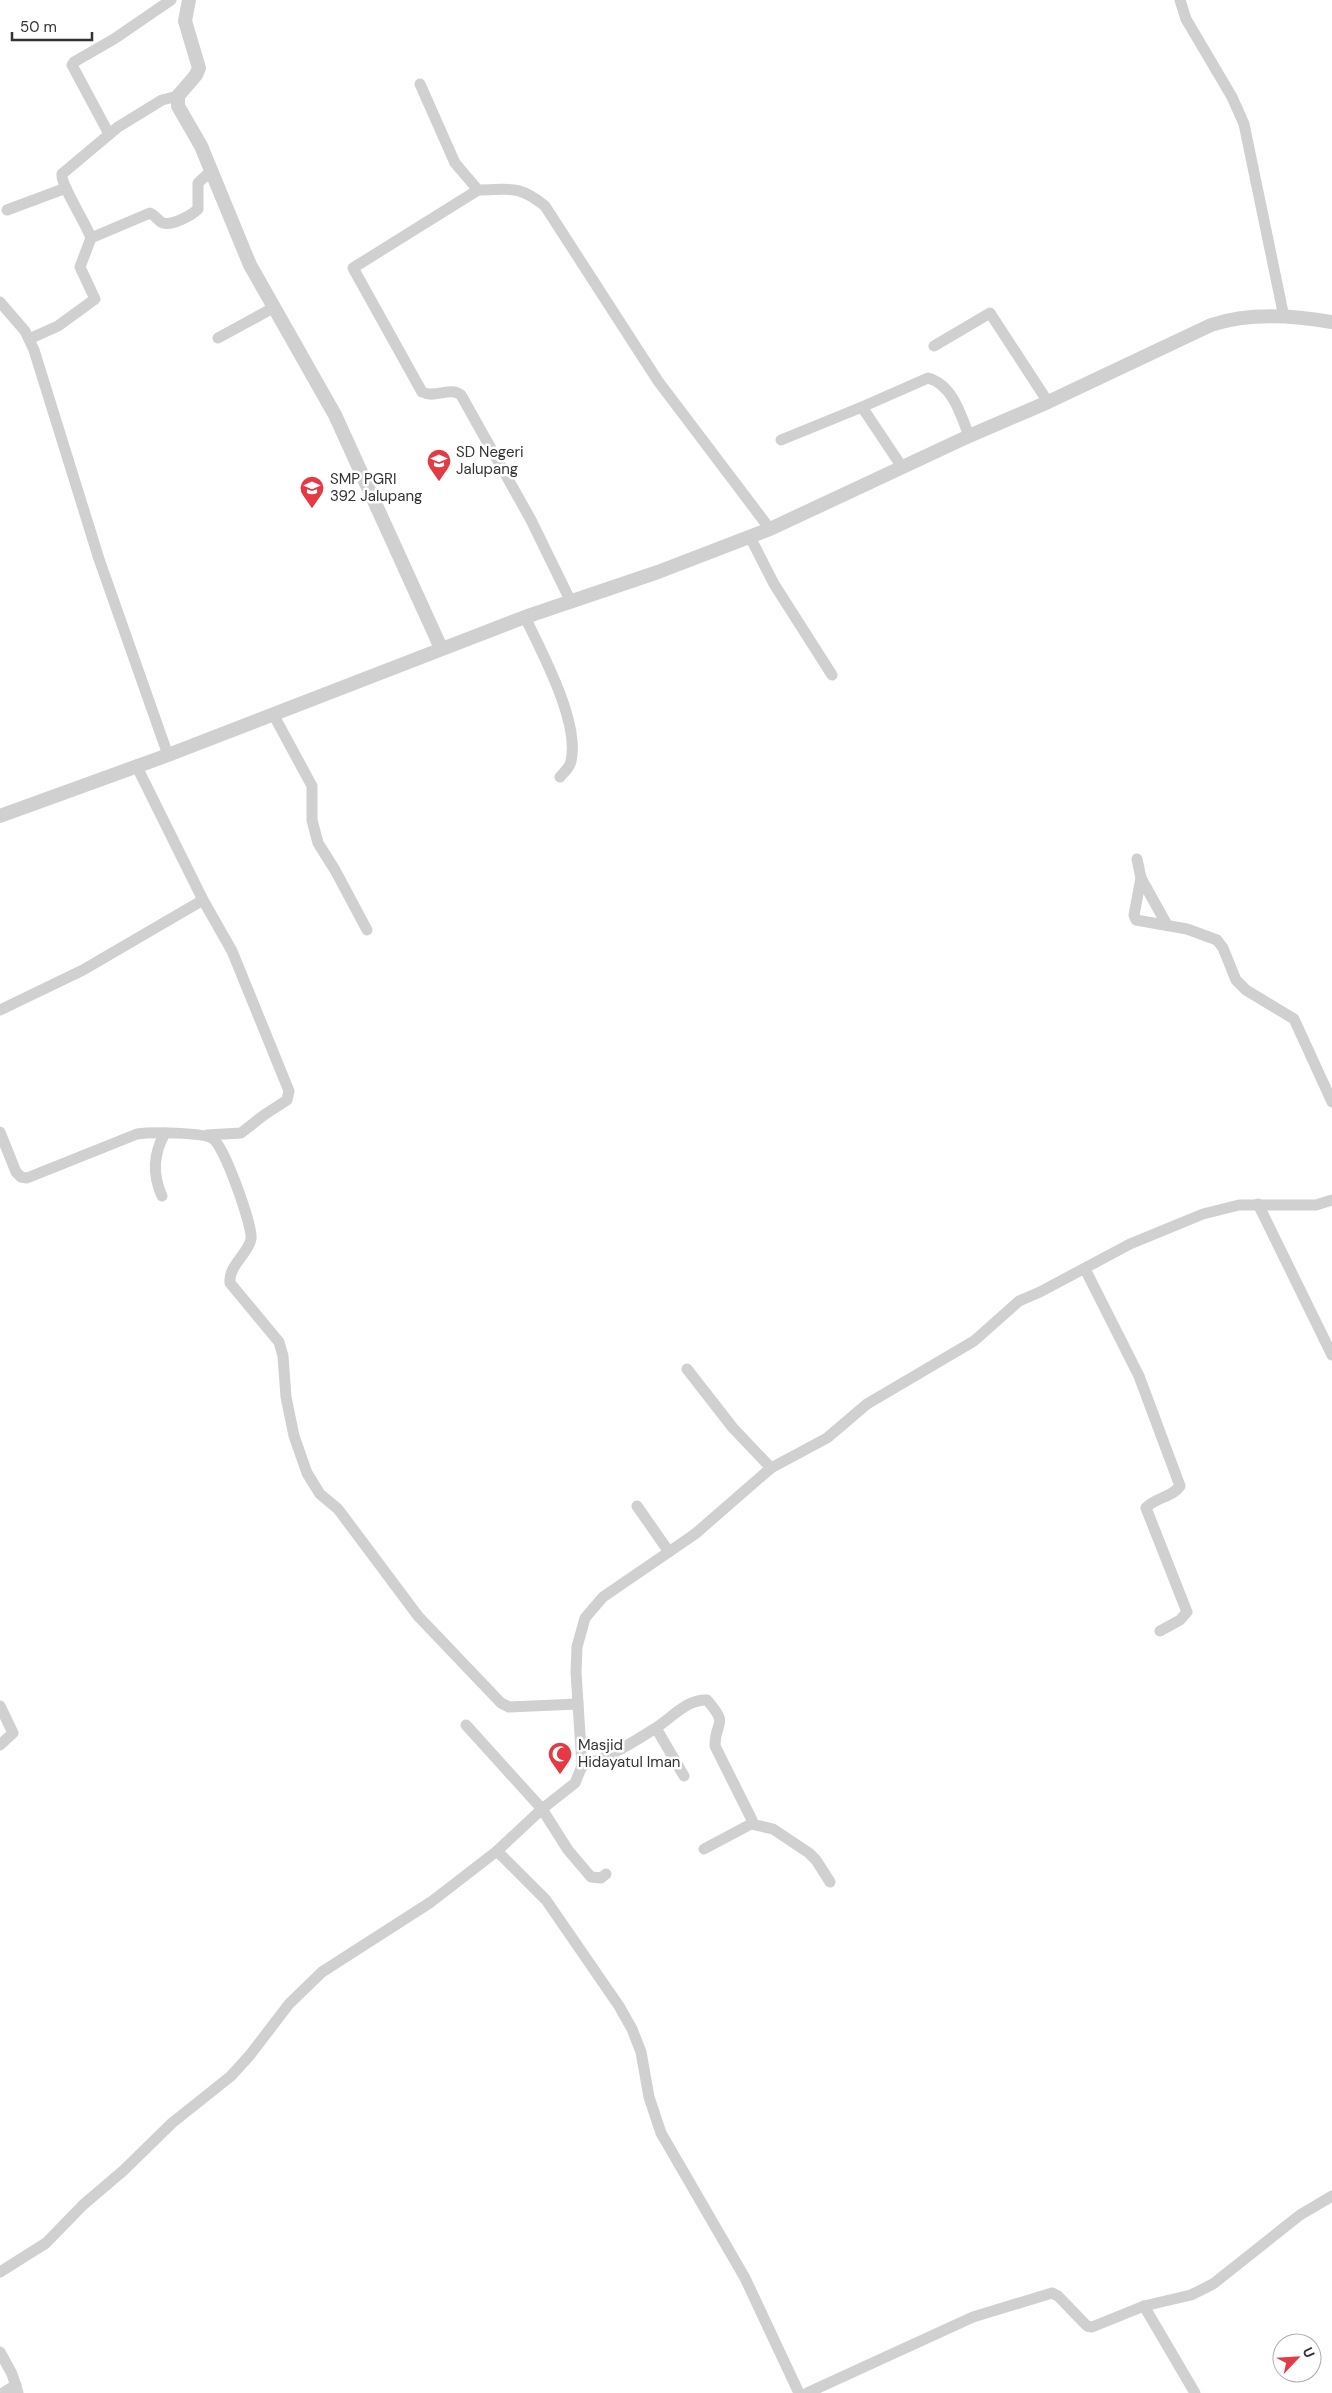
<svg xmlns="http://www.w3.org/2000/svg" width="1332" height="2393" font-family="'DM Sans',sans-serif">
	<rect width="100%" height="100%" fill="#fff"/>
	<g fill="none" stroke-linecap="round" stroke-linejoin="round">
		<g stroke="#d0d0d0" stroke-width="11">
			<path d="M1180 0 1186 19 1232 97 1244 124 1284 317"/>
			<path d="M420 84 455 163 478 190C510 190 518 184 545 206L658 381 770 529"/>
			<path d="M109 134 72 65 74 62 114 39 171 0"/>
			<path d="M478 190 353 268 422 392C435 399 450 386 461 395L531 520 571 602"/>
			<path d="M7 210 66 188"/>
			<path d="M91 238 150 213C155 215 158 221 163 223 172 226 192 215 198 209V183L212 170"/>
			<path d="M0 302 25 331 34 350 99 559 168 755"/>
			<path d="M218 338 273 308"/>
			<path d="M29 339 58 326 95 299 80 267 91 238C86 223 60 184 62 174L118 127 162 100 178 96"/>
			<path d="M934 346 990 313 1048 402"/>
			<path d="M781 440 862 407"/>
			<path d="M902 467 862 407 928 378C953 385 961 415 969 436"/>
			<path d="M750 537 774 584 832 675"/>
			<path d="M525 617C542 653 580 722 571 761 570 768 564 772 560 777"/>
			<path d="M273 714 312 786V820L318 843 335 870 367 930"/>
			<path d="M136 765 203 900 232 951 289 1091 287 1100 264 1115 241 1133 207 1135"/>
			<path d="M1137 859 1141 878 1134 915 1136 920 1187 929 1217 940 1223 948 1236 980 1246 990 1294 1019 1332 1102"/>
			<path d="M1141 878 1167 925"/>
			<path d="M0 1010 83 970 203 900"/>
			<path d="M0 1132 16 1172 21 1177 27 1178 137 1134C150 1132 204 1132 213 1139 224 1145 253 1227 251 1239 248 1254 228 1266 230 1283L279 1342 283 1356 286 1397 294 1436 307 1473 315 1486 320 1494 338 1509 418 1616 501 1703 509 1707 578 1704"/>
			<path d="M162 1196C152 1174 153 1154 165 1133"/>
			<path d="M1258 1204 1332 1355"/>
			<path d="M1085 1269 1139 1376 1180 1486C1173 1497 1154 1498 1146 1508L1187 1612 1180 1620 1160 1631"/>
			<path d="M687 1369 733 1428 771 1468"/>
			<path d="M637 1506 669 1552"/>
			<path d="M0 1706 13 1733 0 1745"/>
			<path d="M466 1725 542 1809 568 1850 591 1877 601 1878 606 1874"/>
			<path d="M656 1728 684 1776"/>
			<path d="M582 1766C608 1758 632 1743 654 1729 671 1719 686 1699 707 1700 730 1727 715 1719 715 1746L752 1820 751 1824 704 1849"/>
			<path d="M751 1824 773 1829 809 1853 816 1860 830 1882"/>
			<path d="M497 1851 546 1900 619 2006 632 2029 641 2052 649 2097 661 2133 745 2278 799 2393"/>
			<path d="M0 2272 46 2243 83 2205 124 2170 172 2123 231 2076 250 2055 289 2004 322 1972 431 1902 497 1851 542 1809 575 1783 582 1766 576 1672 577 1647 585 1618 603 1597 695 1534 771 1468 827 1438 867 1404 974 1341 1019 1301 1040 1292 1130 1244 1203 1214 1239 1205H1316L1332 1200"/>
			<path d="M1144 2306 1195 2393"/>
			<path d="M0 2352 12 2374 18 2393"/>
			<path d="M3 2393 16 2385"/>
			<path d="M807 2393 973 2317 1052 2293 1058 2296 1087 2326 1092 2327 1144 2306 1191 2295 1213 2284 1300 2215 1332 2196"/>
		</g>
		<g stroke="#d0d0d0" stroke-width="14">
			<path d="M189 0 185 21 199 68 196 75 178 96V106L201 146 250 265 335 415 441 648"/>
			<path d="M0 816 168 755 525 617 658 572 770 529 969 436 1048 402 1211 325C1249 312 1292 315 1332 322"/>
		</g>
	</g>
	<defs>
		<symbol id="school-pin" viewBox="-11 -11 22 30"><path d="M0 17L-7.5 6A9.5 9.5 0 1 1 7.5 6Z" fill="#e63946" stroke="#fff"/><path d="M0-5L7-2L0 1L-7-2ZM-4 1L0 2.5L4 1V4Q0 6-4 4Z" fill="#fff"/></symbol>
		<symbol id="mosque-pin" viewBox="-11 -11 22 30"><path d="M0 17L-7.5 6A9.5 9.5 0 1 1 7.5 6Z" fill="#e63946" stroke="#fff"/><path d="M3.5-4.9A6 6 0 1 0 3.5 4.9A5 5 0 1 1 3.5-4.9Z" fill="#fff"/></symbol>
	</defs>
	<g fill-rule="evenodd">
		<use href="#school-pin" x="425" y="447" width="28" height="38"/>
		<use href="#school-pin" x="298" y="474" width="28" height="38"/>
		<use href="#mosque-pin" x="546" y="1740" width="28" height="38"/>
	</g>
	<g text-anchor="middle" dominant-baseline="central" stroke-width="5" stroke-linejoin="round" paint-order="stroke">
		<g font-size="15" fill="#333" stroke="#fff" text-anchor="start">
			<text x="456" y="452">SD Negeri<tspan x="456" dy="17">Jalupang</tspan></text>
			<text x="330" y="479">SMP PGRI<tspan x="330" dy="17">392 Jalupang</tspan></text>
			<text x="578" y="1745">Masjid<tspan x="578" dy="17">Hidayatul Iman</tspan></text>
		</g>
	</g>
	<g transform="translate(1297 2358) rotate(65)"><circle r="24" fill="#ffffff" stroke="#adadad"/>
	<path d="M0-4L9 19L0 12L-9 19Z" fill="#e63946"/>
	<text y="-8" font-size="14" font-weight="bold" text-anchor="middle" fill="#333333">U</text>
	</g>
	<path d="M12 32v8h80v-8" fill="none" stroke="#333333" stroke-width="2.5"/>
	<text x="20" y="32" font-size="15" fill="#333333" stroke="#ffffff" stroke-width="4" paint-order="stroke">50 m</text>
</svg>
